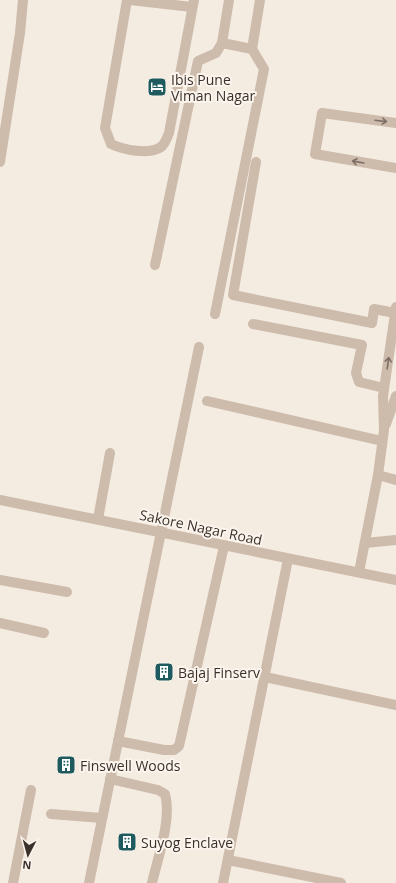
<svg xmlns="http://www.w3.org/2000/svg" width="396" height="883" font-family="'Open Sans',sans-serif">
	<rect width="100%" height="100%" fill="#f4ebe1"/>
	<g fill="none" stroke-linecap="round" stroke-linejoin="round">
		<g stroke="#cdbbac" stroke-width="10">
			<path d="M127 0 105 128 111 144C124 150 149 155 161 147 165 144 167 138 169 133L194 0"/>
			<path d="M130 0 192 7"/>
			<path d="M229 0 222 43 252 49 260 0"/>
			<path d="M396 123 322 113 315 154 396 168"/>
			<path d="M0 162 20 33 23 0"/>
			<path d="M256 162 233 295 372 323 374 309 395 313"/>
			<path d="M155 265 198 61 216 53 222 43"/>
			<path d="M215 314 264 69 252 49"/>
			<path d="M253 324 362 345 356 373 359 382 384 388"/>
			<path d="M207 401 382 441"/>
			<path d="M386 424 396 396"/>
			<path d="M378 475 396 480"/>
			<path d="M0 500 396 580"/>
			<path d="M98 519 110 453"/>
			<path d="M365 543 396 540"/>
			<path d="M359 572 378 475 384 430 383 396 396 307"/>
			<path d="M0 580 67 592"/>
			<path d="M0 623 44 633"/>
			<path d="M265 677 396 705"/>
			<path d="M118 741 164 750H174L179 746 224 546"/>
			<path d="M110 779 158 790 165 794C172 819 158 857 152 883"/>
			<path d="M51 814 102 818"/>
			<path d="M228 860 341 883"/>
			<path d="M13 883 31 790"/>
			<path d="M89 883 199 347"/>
			<path d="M223 883 288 559"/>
		</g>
	</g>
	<defs><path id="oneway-shaft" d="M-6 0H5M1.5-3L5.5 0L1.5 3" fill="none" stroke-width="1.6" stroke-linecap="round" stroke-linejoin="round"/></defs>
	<g stroke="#7d6f65">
		<use href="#oneway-shaft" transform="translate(381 121) rotate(7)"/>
		<use href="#oneway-shaft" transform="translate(358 162) rotate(-170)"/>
		<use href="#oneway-shaft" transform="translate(388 363) rotate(-82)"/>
	</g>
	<defs>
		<symbol id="hotel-square" viewBox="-11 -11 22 22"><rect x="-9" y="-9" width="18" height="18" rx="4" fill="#1f5a5e" stroke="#fbf5ee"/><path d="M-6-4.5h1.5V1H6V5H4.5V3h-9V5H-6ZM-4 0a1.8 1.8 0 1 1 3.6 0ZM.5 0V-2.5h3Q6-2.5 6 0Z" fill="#fff"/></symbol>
		<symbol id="building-square" viewBox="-11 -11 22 22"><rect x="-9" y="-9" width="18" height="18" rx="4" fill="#1f5a5e" stroke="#fbf5ee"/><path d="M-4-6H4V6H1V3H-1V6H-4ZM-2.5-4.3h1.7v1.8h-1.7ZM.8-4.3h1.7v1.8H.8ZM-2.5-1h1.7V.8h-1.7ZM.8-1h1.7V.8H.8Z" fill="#fff"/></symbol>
	</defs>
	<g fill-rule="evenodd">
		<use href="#hotel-square" x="146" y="76" width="22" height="22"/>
		<use href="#building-square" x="153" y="661" width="22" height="22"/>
		<use href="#building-square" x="55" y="754" width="22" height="22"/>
		<use href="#building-square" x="116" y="831" width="22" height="22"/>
	</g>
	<g text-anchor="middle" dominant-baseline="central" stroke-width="4" stroke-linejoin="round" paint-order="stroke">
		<g font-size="14" fill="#3b302b" stroke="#fbf5ee" text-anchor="start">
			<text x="171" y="79">Ibis Pune<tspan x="171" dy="16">Viman Nagar</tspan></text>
			<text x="178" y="672">Bajaj Finserv</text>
			<text x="80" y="765">Finswell Woods</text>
			<text x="141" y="842">Suyog Enclave</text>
		</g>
		<g font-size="14" fill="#3b302b" stroke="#fbf5ee">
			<text transform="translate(201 527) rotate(12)">Sakore Nagar Road</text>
		</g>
	</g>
	<g transform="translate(28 855) rotate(186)" stroke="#fbf5ee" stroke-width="3" paint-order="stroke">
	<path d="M0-3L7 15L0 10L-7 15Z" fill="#3b302b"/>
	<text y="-6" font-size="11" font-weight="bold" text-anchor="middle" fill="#3b302b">N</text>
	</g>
</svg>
